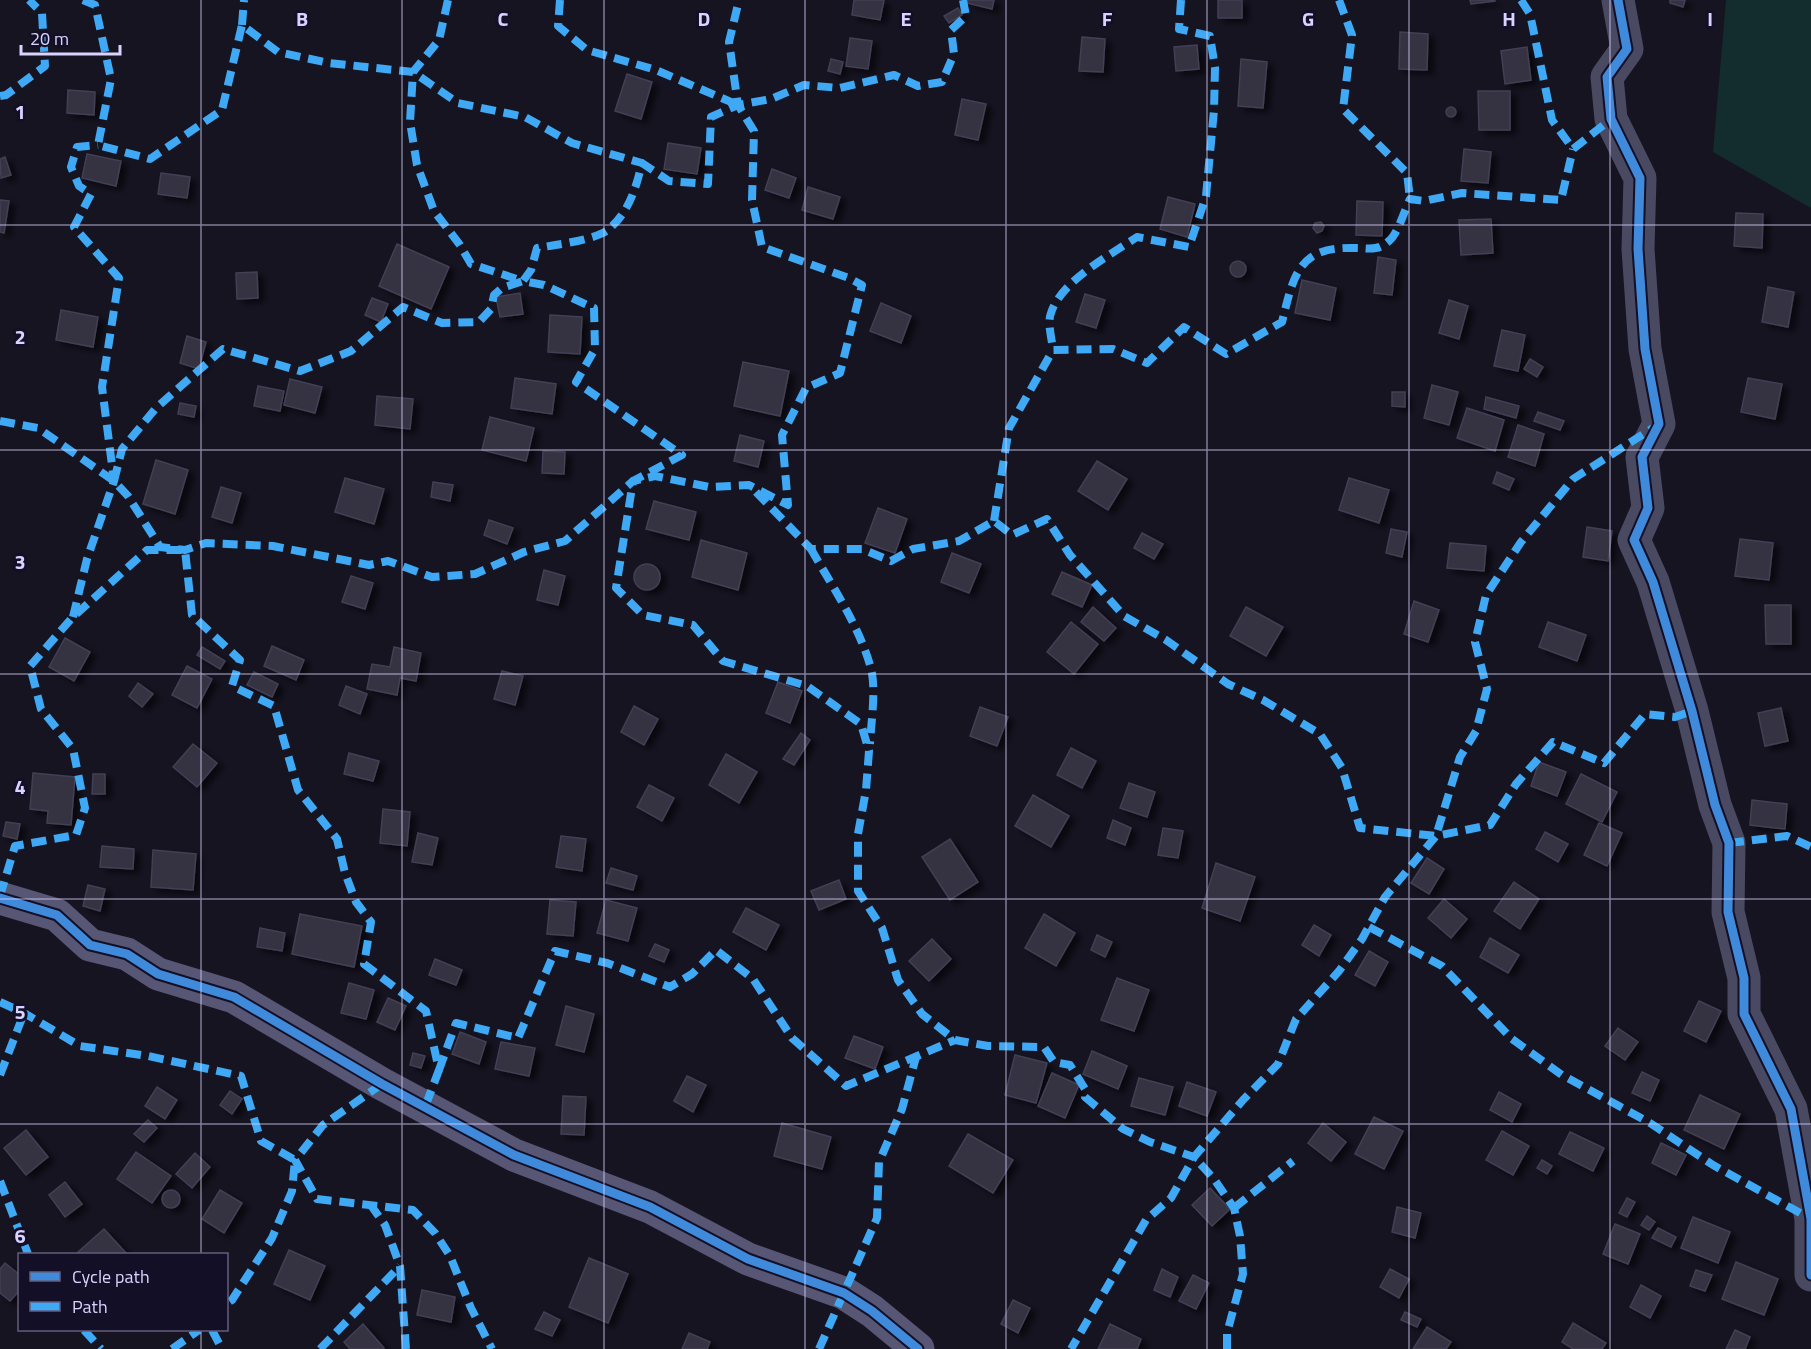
<svg xmlns="http://www.w3.org/2000/svg" width="1811" height="1349" font-family="'Titillium Web',sans-serif">
	<defs>
		<filter id="shadow"><feDropShadow dx="6" dy="4" stdDeviation="3" flood-color="#0009"/></filter>
	</defs>
	<rect width="100%" height="100%" fill="#161421"/>
	<path fill="#132c2d" d="M1726 0H1811V208L1713 152Z"/>
	<g fill="#343243" stroke="#433f54" stroke-width="1.5" filter="url(#shadow)">
		<path d="M854 0H884L880 20 852 15Z"/>
		<path d="M968 0H994L992 9 967 3Z"/>
		<rect x="1218" y="0" width="24" height="18"/>
		<path d="M1470 0H1495V1L1471 4Z"/>
		<path d="M1670 0H1685L1683 7 1670 3Z"/>
		<path d="M958 8 962 15 949 23 944 16Z"/>
		<path d="M1400 32 1428 34 1427 70 1399 69Z"/>
		<path d="M1082 37 1105 39 1103 72 1079 71Z"/>
		<path d="M850 38 872 41 868 69 846 66Z"/>
		<path d="M1197 45 1199 69 1176 71 1174 47Z"/>
		<path d="M1527 47 1531 80 1505 84 1501 51Z"/>
		<path d="M831 59 843 62 840 74 828 71Z"/>
		<path d="M1241 59 1267 62 1263 108 1238 106Z"/>
		<path d="M627 74 652 82 641 119 615 111Z"/>
		<path d="M68 90 95 92 94 115 67 113Z"/>
		<path d="M1478 91H1510V130H1479Z"/>
		<path d="M962 99 986 104 978 140 955 135Z"/>
		<circle cx="1451" cy="112" r="5"/>
		<path d="M668 143 701 148 697 174 664 169Z"/>
		<path d="M1464 149 1491 152 1488 183 1461 181Z"/>
		<path d="M87 154 121 161 116 186 82 178Z"/>
		<path d="M5 157 11 175 1 178 0 159Z"/>
		<path d="M772 169 796 178 789 198 765 190Z"/>
		<path d="M161 173 190 177 187 198 158 194Z"/>
		<path d="M808 187 840 197 833 219 802 210Z"/>
		<path d="M1168 197 1195 204 1187 237 1160 229Z"/>
		<path d="M0 200 9 201 4 233 0 232Z"/>
		<path d="M1357 201 1383 202 1382 236 1356 235Z"/>
		<path d="M1736 213 1763 214 1762 248 1734 246Z"/>
		<path d="M1491 219 1493 253 1461 255 1459 220Z"/>
		<path d="M1321 222 1324 226 1322 231 1317 233 1313 228 1315 223Z"/>
		<path d="M397 244 449 267 431 309 379 286Z"/>
		<path d="M1378 257 1396 260 1392 295 1374 293Z"/>
		<circle cx="1238" cy="269" r="8"/>
		<path d="M257 272 258 298 237 299 236 273Z"/>
		<path d="M1302 280 1336 288 1330 320 1295 313Z"/>
		<path d="M1768 287 1794 292 1788 327 1762 322Z"/>
		<path d="M520 293 523 314 500 317 496 297Z"/>
		<path d="M1085 294 1105 300 1096 328 1076 322Z"/>
		<path d="M372 298 388 304 381 322 365 315Z"/>
		<path d="M1449 300 1468 306 1459 339 1439 333Z"/>
		<path d="M881 303 911 316 901 343 870 331Z"/>
		<path d="M61 310 98 317 93 347 56 340Z"/>
		<path d="M550 315 582 317 580 354 548 352Z"/>
		<path d="M1502 330 1525 335 1518 371 1494 366Z"/>
		<path d="M187 336 206 342 199 369 180 363Z"/>
		<path d="M1530 359 1543 367 1537 377 1524 369Z"/>
		<path d="M743 362 789 371 780 416 734 406Z"/>
		<path d="M515 378 556 384 552 414 511 408Z"/>
		<path d="M1748 378 1782 384 1775 419 1741 412Z"/>
		<path d="M290 379 322 387 315 413 284 405Z"/>
		<path d="M1432 385 1458 392 1449 425 1424 418Z"/>
		<path d="M258 386 284 391 280 411 254 406Z"/>
		<path d="M1392 392H1405V407L1392 406Z"/>
		<path d="M377 396 413 399 410 429 375 425Z"/>
		<path d="M1486 397 1519 406 1516 418 1484 409Z"/>
		<path d="M180 403 196 406 194 417 178 414Z"/>
		<path d="M1467 408 1504 420 1495 451 1457 438Z"/>
		<path d="M1538 412 1564 421 1560 430 1534 421Z"/>
		<path d="M490 417 534 428 526 461 482 450Z"/>
		<path d="M1518 425 1544 434 1535 466 1508 457Z"/>
		<path d="M740 435 764 441 758 467 734 461Z"/>
		<path d="M543 451 565 452 564 474 542 473Z"/>
		<path d="M156 460 188 470 175 514 143 504Z"/>
		<path d="M1097 461 1127 479 1108 510 1078 491Z"/>
		<path d="M1497 472 1514 479 1509 490 1493 483Z"/>
		<path d="M345 478 384 489 374 524 335 512Z"/>
		<path d="M1349 478 1389 490 1379 523 1339 510Z"/>
		<path d="M433 482 453 485 450 501 431 497Z"/>
		<path d="M221 487 241 493 232 523 212 517Z"/>
		<path d="M654 501 696 512 689 540 646 529Z"/>
		<path d="M878 508 907 519 895 553 865 543Z"/>
		<path d="M489 520 513 528 507 544 484 535Z"/>
		<path d="M1587 527 1612 531 1608 561 1583 557Z"/>
		<path d="M1391 529 1407 532 1402 557 1386 553Z"/>
		<path d="M1142 533 1163 544 1154 559 1134 548Z"/>
		<path d="M1740 539 1773 543 1769 580 1735 576Z"/>
		<path d="M701 540 747 553 738 590 692 577Z"/>
		<path d="M1450 543 1486 546 1484 571 1447 568Z"/>
		<path d="M952 553 981 564 969 593 941 582Z"/>
		<circle cx="647" cy="577" r="13"/>
		<path d="M544 570 565 576 558 605 537 600Z"/>
		<path d="M1062 572 1092 585 1082 607 1052 594Z"/>
		<path d="M351 576 373 583 365 609 342 602Z"/>
		<path d="M1414 601 1439 610 1428 642 1404 634Z"/>
		<path d="M1765 605H1791V644H1766Z"/>
		<path d="M1093 607 1116 628 1104 641 1081 622Z"/>
		<path d="M1246 607 1283 627 1266 656 1230 636Z"/>
		<path d="M1071 622 1098 644 1074 674 1047 652Z"/>
		<path d="M1548 622 1586 635 1577 661 1539 647Z"/>
		<path d="M65 638 90 652 74 681 49 667Z"/>
		<path d="M272 646 304 660 296 680 264 666Z"/>
		<path d="M202 647 225 661 220 669 197 655Z"/>
		<path d="M394 647 421 653 416 681 400 678 397 695 367 689 372 664 390 667Z"/>
		<path d="M187 666 212 679 197 708 172 695Z"/>
		<path d="M502 671 523 676 515 705 494 699Z"/>
		<path d="M254 672 278 684 272 697 247 685Z"/>
		<path d="M778 682 802 691 790 723 766 713Z"/>
		<path d="M138 683 153 694 142 707 129 696Z"/>
		<path d="M346 686 367 694 360 714 339 705Z"/>
		<path d="M634 706 658 719 644 745 621 732Z"/>
		<path d="M980 707 1008 717 997 746 970 736Z"/>
		<path d="M1781 708 1788 741 1765 746 1758 713Z"/>
		<path d="M801 733 810 740 794 765 783 759Z"/>
		<path d="M193 744 217 763 197 787 173 767Z"/>
		<path d="M1071 748 1096 761 1082 788 1057 775Z"/>
		<path d="M349 753 379 761 373 781 344 774Z"/>
		<path d="M726 754 757 772 739 803 709 785Z"/>
		<path d="M1539 762 1566 772 1557 796 1531 786Z"/>
		<path d="M33 773 75 777 71 825 47 823 48 811 30 809Z"/>
		<path d="M93 774H105V794H92Z"/>
		<path d="M1581 774 1617 792 1602 822 1566 804Z"/>
		<path d="M1129 783 1155 792 1147 817 1120 808Z"/>
		<path d="M649 785 674 798 662 821 637 807Z"/>
		<path d="M1033 795 1069 816 1051 847 1015 826Z"/>
		<path d="M1752 800 1787 804 1785 829 1750 825Z"/>
		<path d="M383 809 410 812 407 846 380 843Z"/>
		<path d="M1113 820 1131 828 1125 845 1107 838Z"/>
		<path d="M6 822 20 824 17 839 3 836Z"/>
		<path d="M1599 823 1622 833 1607 866 1584 855Z"/>
		<path d="M1163 828 1183 831 1178 858 1158 855Z"/>
		<path d="M1545 832 1568 844 1558 862 1536 849Z"/>
		<path d="M418 833 438 838 432 865 412 862Z"/>
		<path d="M561 836 586 839 582 871 556 867Z"/>
		<path d="M950 839 978 882 950 900 922 857Z"/>
		<path d="M102 846 134 849 133 869 100 867Z"/>
		<path d="M153 850 196 854 193 890 151 887Z"/>
		<path d="M1427 858 1444 869 1429 894 1411 883Z"/>
		<path d="M1216 863 1255 877 1240 921 1202 908Z"/>
		<path d="M611 868 637 876 633 890 606 883Z"/>
		<path d="M839 880 846 899 819 910 811 891Z"/>
		<path d="M1514 882 1539 899 1520 929 1494 911Z"/>
		<path d="M88 885 105 889 100 911 83 906Z"/>
		<path d="M1444 899 1467 919 1451 938 1428 918Z"/>
		<path d="M550 900 576 902 573 936 547 934Z"/>
		<path d="M606 900 637 908 628 941 597 933Z"/>
		<path d="M746 908 779 925 766 950 733 932Z"/>
		<path d="M300 914 362 926 354 967 292 954Z"/>
		<path d="M1044 914 1075 933 1056 966 1025 948Z"/>
		<path d="M1314 925 1331 935 1319 956 1302 945Z"/>
		<path d="M260 928 285 933 282 951 257 947Z"/>
		<path d="M1097 935 1112 942 1105 957 1091 950Z"/>
		<path d="M1490 938 1519 955 1508 973 1480 957Z"/>
		<path d="M932 939 951 959 929 981 909 961Z"/>
		<path d="M655 944 669 950 664 962 649 956Z"/>
		<path d="M1369 951 1388 962 1375 986 1355 975Z"/>
		<path d="M435 959 462 970 456 985 429 975Z"/>
		<path d="M1117 978 1149 990 1134 1031 1101 1020Z"/>
		<path d="M349 983 374 990 366 1019 341 1013Z"/>
		<path d="M388 998 406 1006 395 1030 377 1022Z"/>
		<path d="M1699 1001 1721 1011 1706 1042 1684 1031Z"/>
		<path d="M566 1006 594 1014 584 1052 556 1045Z"/>
		<path d="M1618 1028 1638 1042 1625 1060 1605 1046Z"/>
		<path d="M460 1032 486 1042 479 1064 452 1054Z"/>
		<path d="M854 1036 883 1047 875 1069 845 1058Z"/>
		<path d="M501 1042 535 1048 529 1076 495 1069Z"/>
		<path d="M1092 1051 1127 1066 1118 1089 1083 1074Z"/>
		<path d="M413 1053 425 1056 421 1068 410 1065Z"/>
		<path d="M1015 1055 1047 1063 1036 1103 1005 1095Z"/>
		<path d="M1642 1072 1659 1080 1650 1101 1632 1093Z"/>
		<path d="M1052 1073 1079 1085 1065 1118 1038 1106Z"/>
		<path d="M687 1076 706 1085 693 1112 674 1101Z"/>
		<path d="M1139 1078 1173 1087 1165 1115 1131 1106Z"/>
		<path d="M1187 1082 1216 1092 1207 1116 1179 1106Z"/>
		<path d="M157 1087 177 1100 165 1119 145 1106Z"/>
		<path d="M230 1091 242 1099 232 1114 220 1105Z"/>
		<path d="M1499 1092 1521 1104 1512 1122 1490 1110Z"/>
		<path d="M1700 1095 1740 1114 1724 1149 1684 1130Z"/>
		<path d="M563 1096 586 1097 584 1135 561 1134Z"/>
		<path d="M1374 1117 1403 1131 1384 1169 1355 1154Z"/>
		<path d="M148 1120 157 1128 144 1142 134 1134Z"/>
		<path d="M782 1123 831 1137 822 1169 774 1156Z"/>
		<path d="M1323 1123 1346 1142 1331 1161 1308 1143Z"/>
		<path d="M26 1130 48 1157 26 1175 4 1148Z"/>
		<path d="M1502 1131 1529 1146 1513 1175 1486 1160Z"/>
		<path d="M1570 1132 1604 1148 1593 1171 1559 1154Z"/>
		<path d="M968 1134 1013 1160 993 1193 949 1166Z"/>
		<path d="M1661 1143 1686 1155 1676 1175 1652 1163Z"/>
		<path d="M136 1152 171 1176 152 1203 117 1179Z"/>
		<path d="M195 1153 210 1167 192 1188 176 1174Z"/>
		<path d="M1542 1160 1552 1166 1547 1174 1537 1168Z"/>
		<path d="M65 1182 82 1204 65 1217 49 1195Z"/>
		<path d="M1210 1188 1230 1209 1212 1226 1192 1205Z"/>
		<circle cx="171" cy="1199" r="9"/>
		<path d="M220 1190 242 1203 224 1233 202 1219Z"/>
		<path d="M1627 1198 1635 1202 1627 1217 1619 1213Z"/>
		<path d="M1397 1207 1421 1213 1415 1238 1392 1232Z"/>
		<path d="M1647 1216 1655 1222 1649 1230 1641 1225Z"/>
		<path d="M1693 1217 1730 1232 1718 1263 1681 1248Z"/>
		<path d="M1615 1224 1640 1234 1628 1264 1603 1254Z"/>
		<path d="M1658 1228 1676 1237 1671 1247 1652 1238Z"/>
		<path d="M104 1229 127 1254H80L78 1252Z"/>
		<path d="M289 1250 325 1266 310 1300 274 1284Z"/>
		<path d="M589 1258 628 1274 608 1323 569 1307Z"/>
		<path d="M1736 1262 1778 1279 1764 1315 1722 1299Z"/>
		<path d="M5 1263 20 1275V1290L10 1301 0 1293V1269Z"/>
		<path d="M1162 1269 1178 1277 1170 1297 1154 1290Z"/>
		<path d="M1390 1269 1409 1279 1399 1298 1380 1287Z"/>
		<path d="M1696 1270 1712 1275 1705 1291 1690 1286Z"/>
		<path d="M1193 1275 1209 1283 1196 1309 1179 1301Z"/>
		<path d="M1641 1285 1661 1296 1650 1318 1630 1307Z"/>
		<path d="M422 1290 455 1297 451 1322 417 1315Z"/>
		<path d="M1013 1300 1030 1308 1018 1333 1001 1324Z"/>
		<path d="M544 1312 560 1320 552 1336 535 1329Z"/>
		<path d="M1405 1312 1421 1319 1417 1327 1401 1320Z"/>
		<path d="M1573 1323 1606 1343 1602 1349H1573L1562 1342Z"/>
		<path d="M363 1324 384 1348 383 1349H350L344 1342Z"/>
		<path d="M1110 1324 1141 1339 1137 1349H1098Z"/>
		<path d="M1427 1327 1451 1342 1446 1349H1413Z"/>
		<path d="M1735 1330 1750 1337 1745 1349H1726Z"/>
		<path d="M689 1333 710 1342 707 1349H682Z"/>
	</g>
	<g fill="none" stroke-linecap="round" stroke-linejoin="round">
		<path stroke="#4a4962" stroke-width="33" d="M1618 0 1627 49 1607 77 1611 119 1640 178 1638 249 1645 349 1659 424 1642 457 1648 508 1634 540 1653 582 1692 711 1715 805 1729 843 1728 912 1744 978V1014L1791 1109 1811 1219V1275"/>
		<path stroke="#575674" stroke-width="33" d="M0 898 57 915 90 945 127 954 158 974 234 997 382 1084 514 1155 650 1207 748 1259 844 1293 872 1311 918 1349"/>
		<g stroke="#3fa9f5" stroke-width="8" stroke-dasharray="15 8" stroke-linecap="butt">
			<path d="M83 0 95 5 111 79 98 145 150 159 222 110 242 25 278 52 329 63 413 72 458 103 525 117 572 143 642 163"/>
			<path d="M448 0 439 40 413 72 410 122 417 165 434 211 460 245 471 264 523 281 531 270 537 248C554 245 597 240 609 229 629 212 636 188 642 163L669 181 708 184 711 117 738 105 771 99 804 85 840 88 894 75 918 86 942 82 954 54 951 30 966 16 963 0"/>
			<path d="M560 0 558 26 587 50 656 70 738 105"/>
			<path d="M1181 0 1179 29 1210 36 1215 68 1214 110 1206 196 1189 247 1137 237C1110 255 1061 281 1051 313 1047 323 1052 339 1053 350L1113 349 1147 363 1184 327 1226 354 1282 322C1294 274 1298 246 1356 248 1371 248 1377 252 1390 240 1398 233 1405 209 1410 199L1424 201 1462 193 1561 200 1573 149"/>
			<path d="M1339 0 1352 35 1343 109 1407 173 1410 199"/>
			<path d="M1521 0 1530 14 1552 120 1573 149 1611 119"/>
			<path d="M242 25 244 0"/>
			<path d="M0 96 6 95 45 66 42 13 29 0"/>
			<path d="M0 421 38 428 114 481 128 496 160 547 185 550 206 543 273 546 369 565 388 561 432 577 475 574 524 552 565 541 633 481 655 476 709 487 749 485 788 505 782 435 806 388 840 373 862 285 849 278 762 247 752 200 754 131 738 105 729 42 739 0"/>
			<path d="M114 481 122 449 156 408 223 349 300 371 351 351 403 307 442 323 479 322 491 309 494 295 502 288 523 281 544 285 594 308 595 349 576 382 682 455 633 481 616 588 643 615 693 625 723 661 807 686 861 724 869 751 866 790 858 834V891L882 928 898 980 922 1014 955 1040 988 1046 1044 1047 1054 1062 1070 1065 1085 1089V1097L1123 1129 1150 1142 1194 1157 1171 1198 1146 1220 1071 1349"/>
			<path d="M756 492 811 549H862L891 561 913 549 959 541 994 521 1012 535 1047 519 1070 555 1124 616 1166 640 1228 684 1263 700 1320 734 1342 768 1360 828 1436 836 1460 757 1476 731 1487 689 1475 642 1486 595 1521 542 1573 479 1656 426"/>
			<path d="M994 521 1009 428 1053 350"/>
			<path d="M811 549C832 586 858 624 870 665 877 687 871 721 870 744"/>
			<path d="M73 617 87 559 114 481 102 387 119 278 74 227 91 194 79 186 71 167 77 147 98 145"/>
			<path d="M1729 843 1787 836 1811 847"/>
			<path d="M0 896 15 846 76 835 85 808 73 749 41 709 30 666 72 618 147 550H185L192 615 240 660 232 686 274 706 298 790 337 839 345 873 356 902 371 922 364 964 426 1011 439 1070 425 1107"/>
			<path d="M1369 927 1442 966 1512 1039 1562 1075 1650 1123 1713 1165 1811 1219"/>
			<path d="M0 1002 24 1013 80 1046 148 1056 241 1076 261 1141 295 1160 292 1191 272 1238 232 1300 226 1304"/>
			<path d="M439 1070 456 1023 518 1038 555 951 607 963 670 987 692 974 716 950 753 979 792 1038 846 1086 955 1040"/>
			<path d="M0 1075 24 1013"/>
			<path d="M382 1084 323 1125 295 1160 317 1199 413 1210 435 1233 450 1256 471 1308 492 1349"/>
			<path d="M0 1181 28 1254"/>
			<path d="M370 1204 385 1225 400 1266 406 1349"/>
			<path d="M1234 1208 1293 1161"/>
			<path d="M84 1330 101 1349"/>
			<path d="M212 1330 222 1349"/>
			<path d="M172 1349 199 1330"/>
			<path d="M320 1349 400 1266"/>
			<path d="M819 1349 877 1218 879 1162 902 1109 916 1057"/>
			<path d="M1227 1349V1333L1243 1274 1240 1236 1234 1208 1214 1179 1194 1157 1243 1100 1278 1064 1296 1019 1339 971 1362 939 1385 897 1436 836 1490 825 1516 784 1553 742 1604 763 1645 714 1675 717 1692 711"/>
		</g>
		<defs>
			<g id="cycleway">
				<path d="M1618 0 1627 49 1607 77 1611 119 1640 178 1638 249 1645 349 1659 424 1642 457 1648 508 1634 540 1653 582 1692 711 1715 805 1729 843 1728 912 1744 978V1014L1791 1109 1811 1219V1275"/>
				<path d="M0 898 57 915 90 945 127 954 158 974 234 997 382 1084 514 1155 650 1207 748 1259 844 1293 872 1311 918 1349"/>
			</g>
		</defs>
		<use href="#cycleway" stroke="#130f26" stroke-width="13"/>
		<use href="#cycleway" stroke="#408adc" stroke-width="9"/>
	</g>
	<path fill="none" stroke="#d9d4ff" stroke-width="1.5" stroke-opacity="0.55" d="M201 0V1254M402 0V1349M604 0V1349M805 0V1349M1006 0V1349M1207 0V1349M1409 0V1349M1610 0V1349M0 225H1811M0 450H1811M0 674H1811M0 899H1811M0 1124H1811M201 1330V1349"/>
	<g font-size="20" text-anchor="middle" font-weight="bold" fill="#d9d4ff" stroke="#130f26" stroke-width="6" stroke-linejoin="round" paint-order="stroke">
		<text x="302" y="26">B</text>
		<text x="503" y="26">C</text>
		<text x="704" y="26">D</text>
		<text x="906" y="26">E</text>
		<text x="1107" y="26">F</text>
		<text x="1308" y="26">G</text>
		<text x="1509" y="26">H</text>
		<text x="1710" y="26">I</text>
		<text x="20" y="119">1</text>
		<text x="20" y="344">2</text>
		<text x="20" y="569">3</text>
		<text x="20" y="794">4</text>
		<text x="20" y="1019">5</text>
		<text x="20" y="1243">6</text>
	</g>
	<rect x="18" y="1253" width="210" height="78" fill="#130f26" stroke="#625e7d" stroke-width="1.5"/>
	<rect x="30" y="1272" width="30" height="9" fill="#408adc" stroke="#625e7d" stroke-width="1.5"/>
	<text x="72" y="1283" font-size="18" fill="#d9d4ff">Cycle path</text>
	<rect x="30" y="1302" width="30" height="9" fill="#3fa9f5" stroke="#625e7d" stroke-width="1.5"/>
	<text x="72" y="1313" font-size="18" fill="#d9d4ff">Path</text>
	<path d="M21 45v9h99v-9" fill="none" stroke="#d9d4ff" stroke-width="3"/>
	<text x="30" y="45" font-size="18" fill="#d9d4ff" stroke="#130f26" stroke-width="4.5" paint-order="stroke">20 m</text>
</svg>
